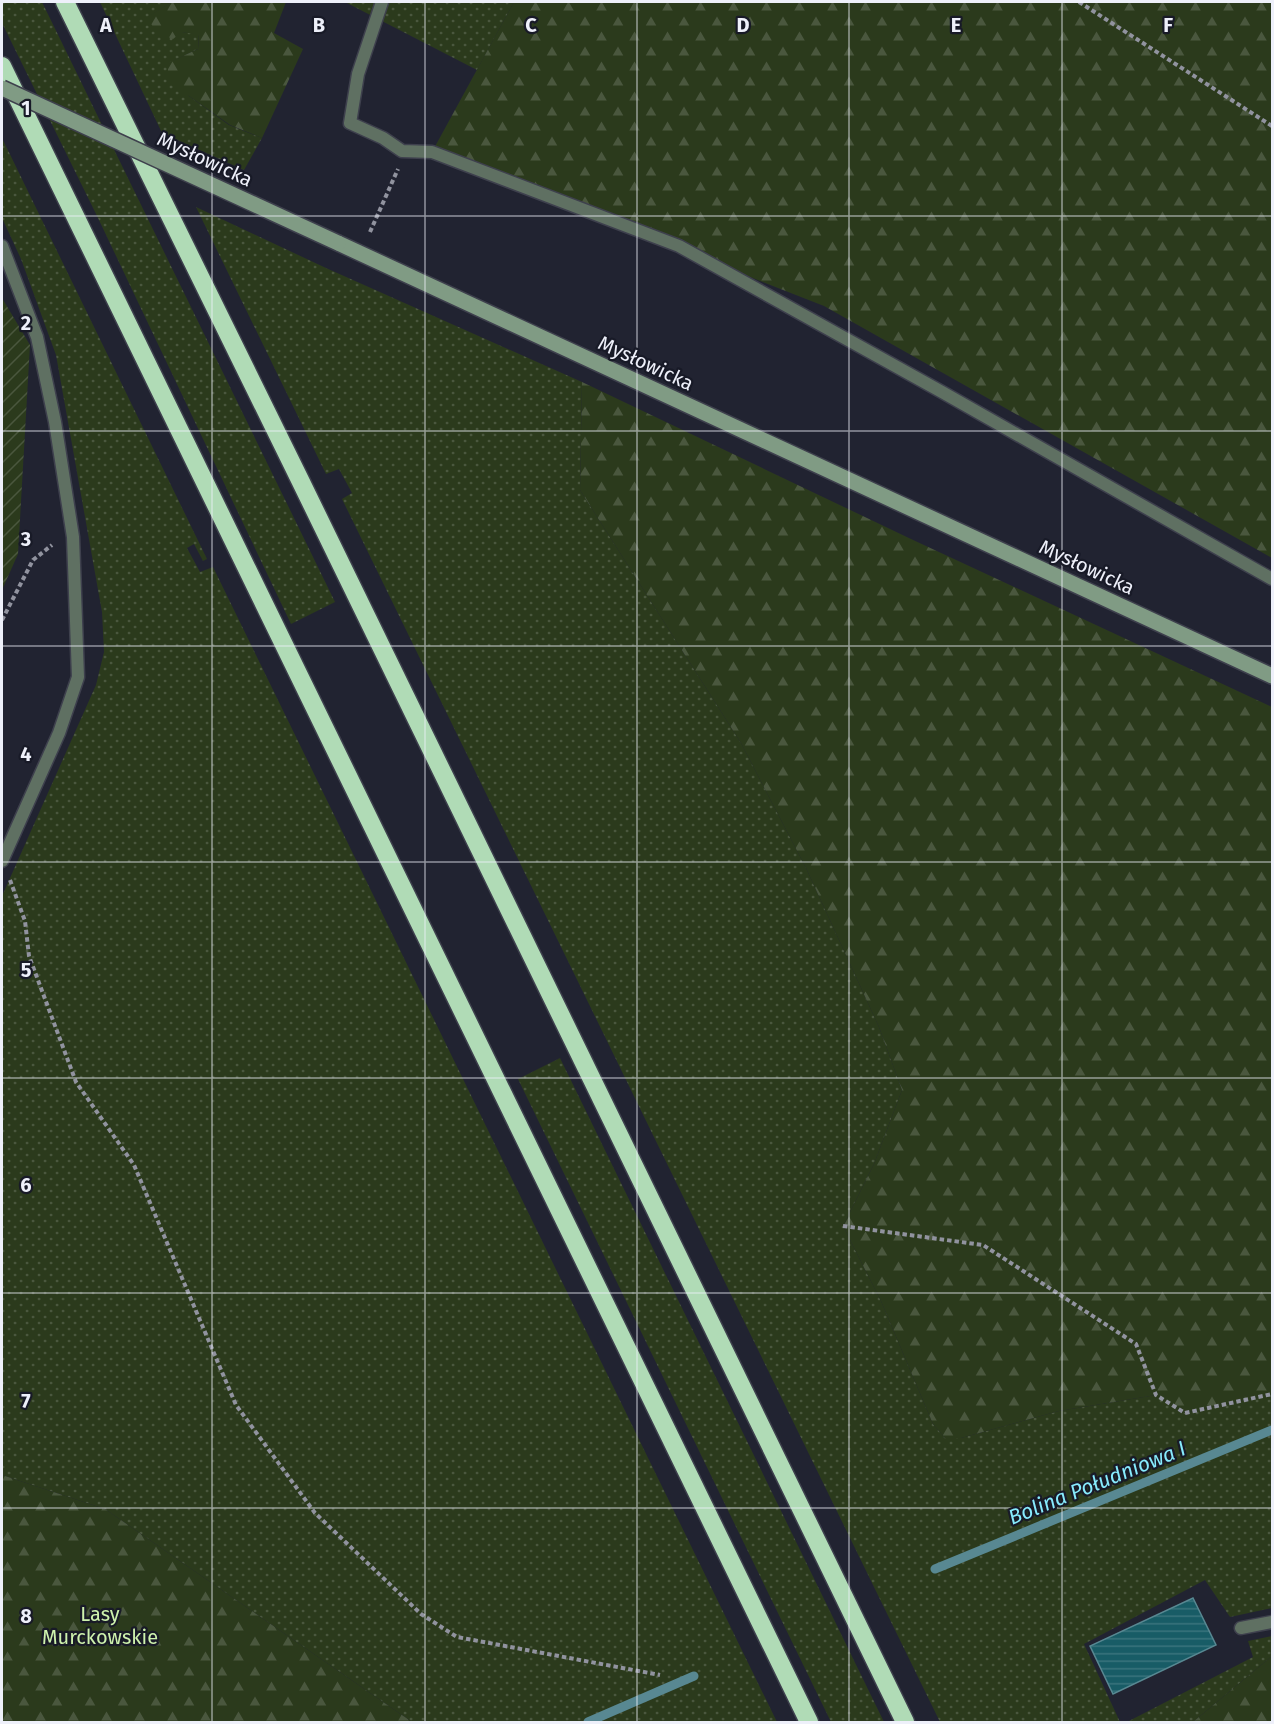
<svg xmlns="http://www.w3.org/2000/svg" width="1274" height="1724" font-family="'Fira Sans',sans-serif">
	<defs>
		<pattern id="grass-dots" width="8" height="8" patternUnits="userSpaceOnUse" patternTransform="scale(1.5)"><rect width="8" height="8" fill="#2b3a1c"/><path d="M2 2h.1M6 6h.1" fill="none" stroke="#4a573e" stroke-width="1.8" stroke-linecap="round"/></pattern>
		<pattern id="forest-firs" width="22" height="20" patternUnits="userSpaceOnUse" patternTransform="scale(1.5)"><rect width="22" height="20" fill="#2b3a1c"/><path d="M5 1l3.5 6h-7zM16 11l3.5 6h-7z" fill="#4a573e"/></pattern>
		<pattern id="garden-furrows" width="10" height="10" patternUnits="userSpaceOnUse" patternTransform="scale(1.5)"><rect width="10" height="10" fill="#2b3a1c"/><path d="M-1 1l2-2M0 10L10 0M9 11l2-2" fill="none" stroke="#4a573e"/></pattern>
		<pattern id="water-rules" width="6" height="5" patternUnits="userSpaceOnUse" patternTransform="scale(1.5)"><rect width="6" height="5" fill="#185c66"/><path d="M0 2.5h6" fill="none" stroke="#3a747d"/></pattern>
	</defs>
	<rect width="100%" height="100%" fill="#212331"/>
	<g fill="url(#grass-dots)">
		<path d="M2 2H42L335 602 291 624 98 218 2 23Z"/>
		<path d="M100 2H172L148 17 182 32 199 34 198 49 169 63 189 96 229 125 262 138 244 170 162 133Z"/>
		<path d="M345 2H514L477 70Z"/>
		<path d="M2 138 207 559 203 561 194 544 187 548 200 572 213 567 777 1722H412L105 1509 2 1475V896L96 685 104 652 102 612 56 355 21 259 2 218Z"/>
		<path d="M196 207 326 268 582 382 580 490 741 743 806 868 879 1027 902 1090 874 1164 843 1226 881 1301 933 1424 945 1438H961L1059 1411 1156 1395 1185 1413 1272 1394V1608L1230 1617 1205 1580 1084 1644 1120 1722H940L342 499 352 493 339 469 326 474Z"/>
		<path d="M560 1058 884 1722H831L518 1079Z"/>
		<path d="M1272 1636V1656L1193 1722H1127L1253 1657 1248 1641Z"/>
	</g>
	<g fill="url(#forest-firs)">
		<path d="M172 2H286L274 33 303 49 262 138 230 125 189 96 168 76V63L198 49 199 35 182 32 173 39 156 32 147 17Z"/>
		<path d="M514 2H1272V558L824 306 432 152Z"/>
		<path d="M582 382 911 539 1272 707V1394L1185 1413 1156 1395 1059 1411 961 1438H945L933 1424 881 1301 843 1226 874 1164 902 1090 879 1027 806 868 741 743 580 490Z"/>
		<path d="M2 1475 105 1509 412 1722H2Z"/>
		<path d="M1272 1656V1722H1193Z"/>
	</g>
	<path fill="url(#garden-furrows)" d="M2 298 30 345 18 554 2 590Z"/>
	<path fill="url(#water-rules)" stroke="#588892" stroke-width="1.5" d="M1193 1598 1216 1645 1113 1694 1090 1646Z"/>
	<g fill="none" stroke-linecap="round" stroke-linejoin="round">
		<g stroke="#588892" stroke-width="9">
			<path d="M935 1569 1272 1430"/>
			<path d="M588 1722 694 1676"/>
		</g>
		<defs>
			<g id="lane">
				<path d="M382 2 358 74 350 123 383 138 402 151 432 152 679 246 942 392 1272 579"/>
				<path d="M2 246 37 337 55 422 73 537 78 677 59 733 2 861"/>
				<path d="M1241 1628 1272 1622"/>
			</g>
			<path id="secondary" d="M338 243 1272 676"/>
			<g id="highway">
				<path d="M65 2 300 480 905 1722"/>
				<path d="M2 66 809 1722"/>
			</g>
		</defs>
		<use href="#lane" stroke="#3e404d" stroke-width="15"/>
		<use href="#secondary" stroke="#3e404d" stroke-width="18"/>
		<use href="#highway" stroke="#3e404d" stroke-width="21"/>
		<g stroke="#91939f" stroke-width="4" stroke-dasharray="4.5 3" stroke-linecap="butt">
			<path d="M1079 2 1272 126"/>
			<path d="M370 232 398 169"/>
			<path d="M2 620 33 560 52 545"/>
			<path d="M10 880 25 921 29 956 76 1082 134 1165 236 1405 315 1513 421 1614 457 1637 660 1675"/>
			<path d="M843 1226 983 1245 1136 1344 1156 1395 1185 1413 1272 1394"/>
		</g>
		<use href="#lane" stroke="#5f7062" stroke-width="12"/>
		<use href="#secondary" stroke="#809b84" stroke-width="15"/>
		<use href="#highway" stroke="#b0dbb6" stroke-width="18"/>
		<defs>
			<path id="secondary-bridge" d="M2 88 338 243"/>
		</defs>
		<use href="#secondary-bridge" stroke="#3e404d" stroke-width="18" stroke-linecap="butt"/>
		<use href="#secondary-bridge" stroke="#809b84" stroke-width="15"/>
	</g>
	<path fill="none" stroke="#eef0fa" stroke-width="1.5" stroke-opacity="0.55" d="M212 2V1722M425 2V1722M637 2V1722M849 2V1722M1062 2V1722M2 216H1272M2 431H1272M2 646H1272M2 862H1272M2 1078H1272M2 1293H1272M2 1508H1272"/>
	<g text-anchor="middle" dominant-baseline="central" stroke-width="4.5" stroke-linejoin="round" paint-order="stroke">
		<g font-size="20" fill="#eef0fa" stroke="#181a27">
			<text transform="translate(205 159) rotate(25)">Mysłowicka</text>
			<text transform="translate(646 363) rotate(25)">Mysłowicka</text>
			<text transform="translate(1087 567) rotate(25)">Mysłowicka</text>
		</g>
		<g font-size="20" fill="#cef2ad" stroke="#181a27">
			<text x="100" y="1614">Lasy<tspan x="100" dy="23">Murckowskie</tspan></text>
		</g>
		<g font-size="21" font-style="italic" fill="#87ebfd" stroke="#181a27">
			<text transform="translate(1097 1483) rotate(-22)">Bolina Południowa I</text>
		</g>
	</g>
	<g font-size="20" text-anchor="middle" font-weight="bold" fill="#eef0fa" stroke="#181a27" stroke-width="4.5" stroke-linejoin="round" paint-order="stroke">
		<text x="106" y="32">A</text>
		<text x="319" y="32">B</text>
		<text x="531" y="32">C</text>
		<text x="743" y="32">D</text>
		<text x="956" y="32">E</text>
		<text x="1168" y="32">F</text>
		<text x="26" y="115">1</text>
		<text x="26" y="330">2</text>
		<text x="26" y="546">3</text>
		<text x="26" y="761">4</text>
		<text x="26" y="977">5</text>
		<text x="26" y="1192">6</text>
		<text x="26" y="1408">7</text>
		<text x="26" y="1623">8</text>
	</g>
	<rect width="1274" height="1724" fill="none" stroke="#eef0fa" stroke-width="6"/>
</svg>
